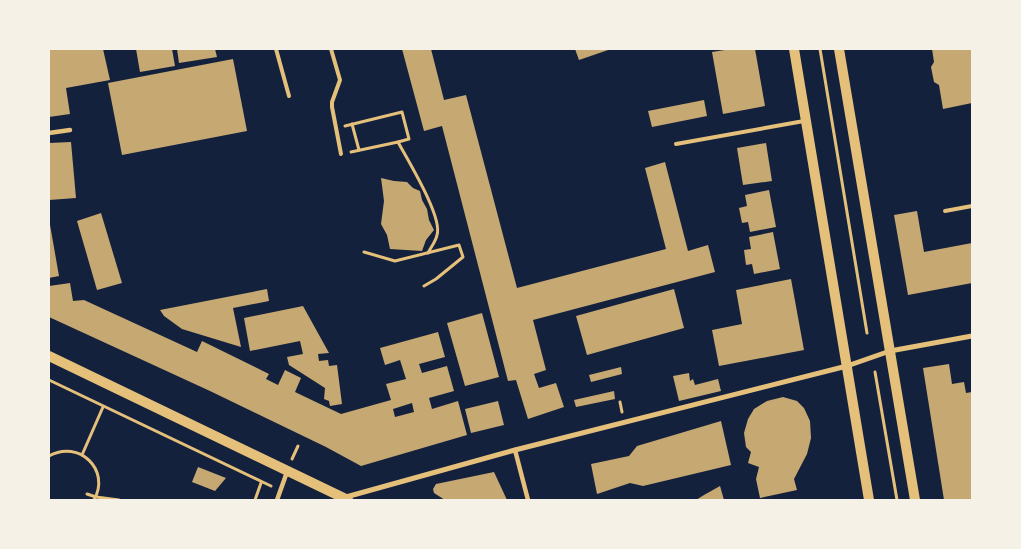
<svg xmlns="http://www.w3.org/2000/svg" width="1021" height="549" font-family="Barlow,sans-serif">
	<rect width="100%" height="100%" fill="#14213d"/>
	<g fill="#c6a872" fill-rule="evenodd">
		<path d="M49 49H103L110 80 66 88 70 114 49 117Z"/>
		<path d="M136 49H172L175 66 140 72Z"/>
		<path d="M177 49H215L217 57 179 63Z"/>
		<path d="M402 49H431L444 100 466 95 517 288 666 249 645 168 665 162 688 251 708 245 715 272 533 320 546 370 534 374 539 388 556 383 564 407 528 419 516 380 508 381 442 126 424 131Z"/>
		<path d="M575 49H611L579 60Z"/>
		<path d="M731 49H755L765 106 723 114 712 52Z"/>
		<path d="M932 49H972V103L943 109 939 85 934 82 931 67 934 62Z"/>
		<path d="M233 59 247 131 122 155 108 83Z"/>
		<path d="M704 100 707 116 652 127 648 111Z"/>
		<path d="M71 142 76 198 49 200V143Z"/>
		<path d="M766 143 772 181 743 185 737 148Z"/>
		<path d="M381 178 394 181 407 182 413 188 420 191 422 200 427 209 429 220 434 230 426 240 422 251 390 249 387 235 381 224 384 201Z"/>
		<path d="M769 190 776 227 750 232 748 222 742 223 739 208 747 206 745 195Z"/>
		<path d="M917 211 924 252 972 243V283L908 295 894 215Z"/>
		<path d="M101 213 122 283 97 290 77 221Z"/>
		<path d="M49 219 59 276 49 278Z"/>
		<path d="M773 232 780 269 754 274 752 264 746 265 744 250 751 249 749 237Z"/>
		<path d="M791 279 804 350 719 366 712 330 742 324 736 290Z"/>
		<path d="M70 283 73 301 84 300 197 352 202 341 269 374 266 379 278 385 285 370 301 378 295 392 341 414 391 400 386 384 406 379 400 360 385 365 380 348 438 332 445 357 419 364 422 373 447 366 454 391 429 398 432 409 458 401 467 435 361 466 326 447 210 391 49 317V286ZM412 403 414 412 395 417 393 409Z"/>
		<path d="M267 289 269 301 233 308 241 347 182 329 164 316 160 310Z"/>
		<path d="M674 289 684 328 587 355 576 316Z"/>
		<path d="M303 306 329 353 318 354 319 361 328 360 329 366 337 365 342 404 330 406 329 401 324 399 325 388 289 365 287 357 303 354 300 341 250 351 244 318Z"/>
		<path d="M482 313 499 377 465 386 447 323Z"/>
		<path d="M949 364 952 384 964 382 966 393 972 392V500H944L923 368Z"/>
		<path d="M621 367 622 374 591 382 589 375Z"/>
		<path d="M689 373 690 381 693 379 695 385 718 379 721 391 679 401 673 376Z"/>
		<path d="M614 391 615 399 576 407 574 400Z"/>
		<path d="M783 397 797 401 804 408 810 421 811 438 807 454 794 479 797 490 760 498 756 479 759 467 748 463 751 452 746 447 744 433 748 419 754 409 767 401Z"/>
		<path d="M498 401 504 425 471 433 465 409Z"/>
		<path d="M721 421 731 465 643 486 630 483 597 494 591 464 629 456 637 446Z"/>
		<path d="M198 467 226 478 215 491 192 482Z"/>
		<path d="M494 472 507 500H445L434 493 433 489 436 484Z"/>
		<path d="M720 486 724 500H696L704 495Z"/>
	</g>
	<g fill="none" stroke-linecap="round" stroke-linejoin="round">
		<g stroke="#e5c07b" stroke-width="3">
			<path d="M820 49 867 333"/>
			<path d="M352 124 359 150"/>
			<path d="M345 126 402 112 409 139 398 142"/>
			<path d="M351 152 398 142C407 159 443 217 437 235 436 241 431 247 428 253"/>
			<path d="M364 252 395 261 459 245 463 257 436 279 424 286"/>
			<path d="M875 372 897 500"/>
			<path d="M49 380 271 486"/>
			<path d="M620 402 622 412"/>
			<path d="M82 455 103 407"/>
			<path d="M49 456C79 439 111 470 94 500"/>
			<path d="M292 459 298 446"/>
			<path d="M87 494 96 497 119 500"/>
			<path d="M255 500 261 483"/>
		</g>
		<g stroke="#e5c07b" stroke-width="4">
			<path d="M276 49 289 96"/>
			<path d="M331 49 340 80 332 102V107L341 154"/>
			<path d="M676 144 804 121"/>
			<path d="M945 211 972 206"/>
		</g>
		<g stroke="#e5c07b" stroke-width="4.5">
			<path d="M49 133 70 130"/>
			<path d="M515 450 528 500"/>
			<path d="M277 500 287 472"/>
		</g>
		<path stroke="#e5c07b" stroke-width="5" d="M346 497 515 450 847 366 890 351 972 336"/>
		<g stroke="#e5c07b" stroke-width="10">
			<path d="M794 49 869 500"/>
			<path d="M839 49 915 500"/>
			<path d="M49 356 348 500"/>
		</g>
	</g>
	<rect width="1021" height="549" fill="none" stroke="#f6f1e7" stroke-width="100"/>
</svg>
